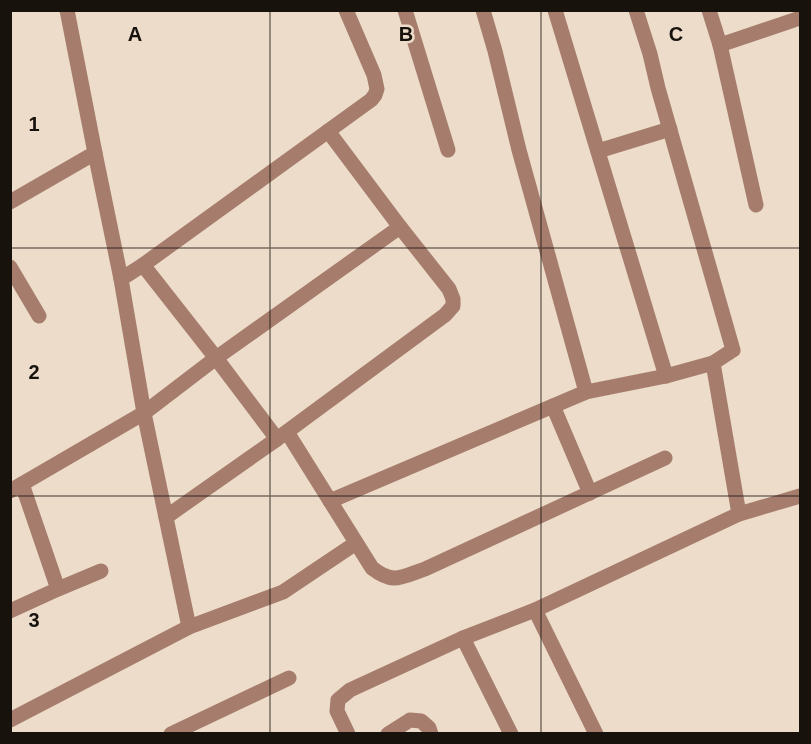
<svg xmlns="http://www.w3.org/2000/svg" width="811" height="744" font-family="Arial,sans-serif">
	<rect width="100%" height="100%" fill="#eddcca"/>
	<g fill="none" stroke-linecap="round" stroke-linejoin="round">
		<g stroke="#a67d6d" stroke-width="15">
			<path d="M405 10 448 150"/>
			<path d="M483 10 495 51 519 150 586 392 666 376 713 363"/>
			<path d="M555 10 666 376"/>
			<path d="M636 10 650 54 658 88 733 350 713 363 739 514"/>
			<path d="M709 10 720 45 756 205"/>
			<path d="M720 45 800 18"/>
			<path d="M598 151 670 129"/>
			<path d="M95 153 121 279 144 413 189 627"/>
			<path d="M10 202 95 153 67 10"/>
			<path d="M143 265 216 358 277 439"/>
			<path d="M10 267 39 316"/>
			<path d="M121 279 143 265 371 100 375 95 377 89 374 75 346 10"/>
			<path d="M553 406 590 493"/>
			<path d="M287 432 372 568C394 585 401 577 425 569L665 458"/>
			<path d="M22 484 58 589"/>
			<path d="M10 491 144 413 216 358 400 227"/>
			<path d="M330 501 586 392"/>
			<path d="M166 517 277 439 445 315 453 306V299L449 289 400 227 328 131"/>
			<path d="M535 610 596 734"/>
			<path d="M10 611 58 589 101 571"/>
			<path d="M463 638 511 734"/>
			<path d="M10 720 189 627 283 592 356 543"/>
			<path d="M171 734 289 678"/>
			<path d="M348 734 337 711 338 700 350 690 463 638 535 610 739 514 800 496"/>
			<path d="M388 734 410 720 421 721 429 728 431 734"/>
		</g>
	</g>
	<path fill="none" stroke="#18120c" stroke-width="1.5" stroke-opacity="0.55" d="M270 10V734M541 10V734M10 248H800M10 496H800"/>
	<g font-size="20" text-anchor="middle" font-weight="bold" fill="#18120c" stroke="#eddcca" stroke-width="5" stroke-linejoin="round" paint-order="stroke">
		<text x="135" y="41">A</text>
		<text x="406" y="41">B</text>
		<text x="676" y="41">C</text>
		<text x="34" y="131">1</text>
		<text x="34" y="379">2</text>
		<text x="34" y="627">3</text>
	</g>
	<rect width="811" height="744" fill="none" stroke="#18120c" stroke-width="24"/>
</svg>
